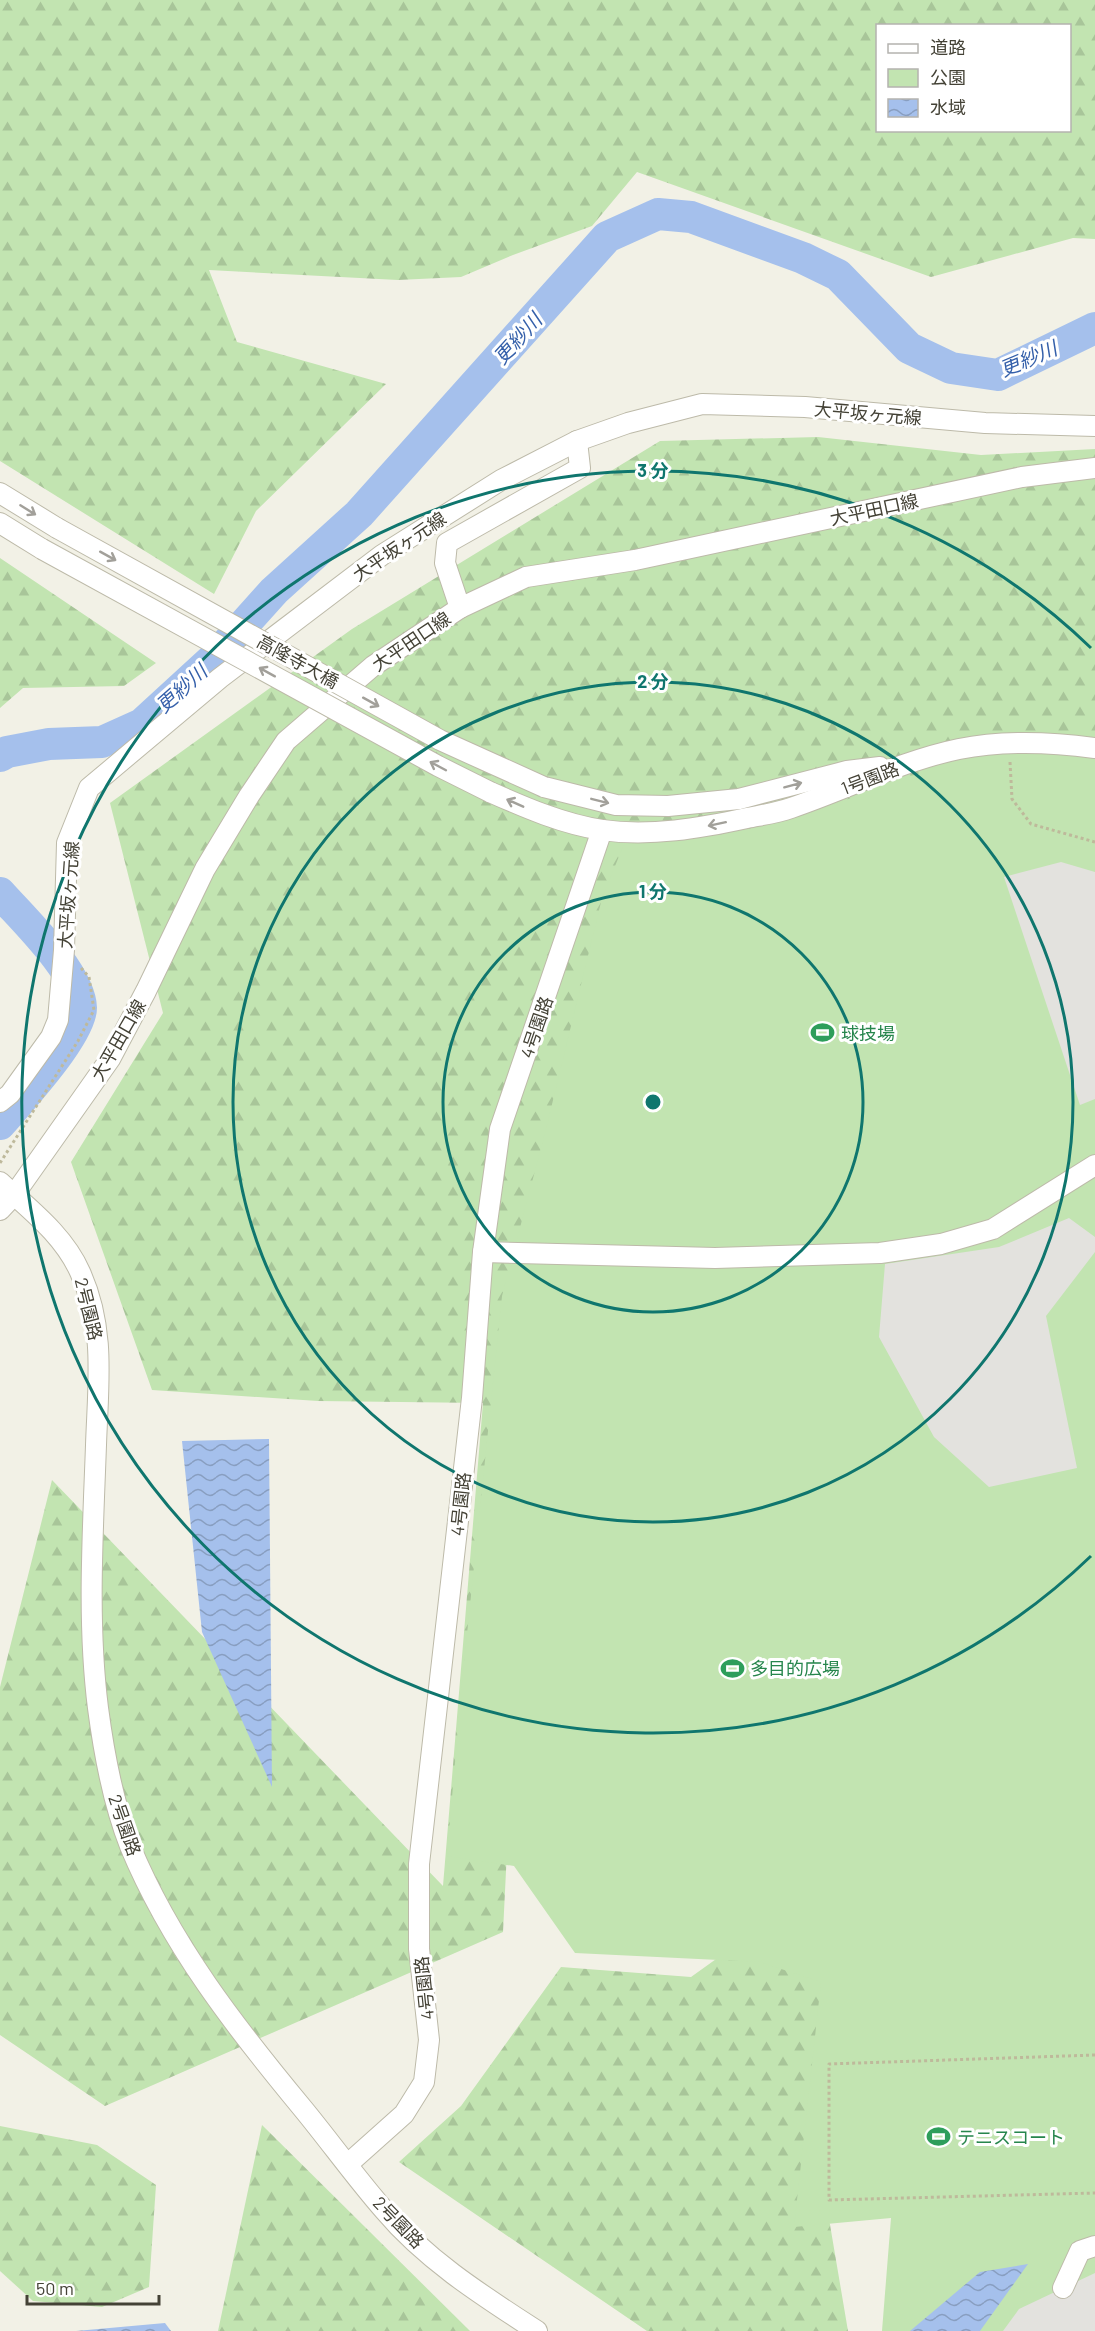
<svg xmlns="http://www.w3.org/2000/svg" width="1095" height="2331" font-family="Barlow,'Noto Sans JP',sans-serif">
	<defs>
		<pattern id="forest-firs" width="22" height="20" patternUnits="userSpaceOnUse" patternTransform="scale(1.5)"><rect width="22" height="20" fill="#c2e4b1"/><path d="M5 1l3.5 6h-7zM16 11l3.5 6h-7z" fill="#a8c599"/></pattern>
		<pattern id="water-waves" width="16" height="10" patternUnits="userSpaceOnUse" patternTransform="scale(1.5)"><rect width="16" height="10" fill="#a5c0ec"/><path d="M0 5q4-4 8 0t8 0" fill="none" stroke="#889ec0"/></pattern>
	</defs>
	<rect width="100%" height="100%" fill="#f2f1e6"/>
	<g fill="url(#forest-firs)" fill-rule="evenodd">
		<path d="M0 0H1095V239L1073 238 931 277 637 172 592 226 513 255 461 277 398 280 209 270 237 342 386 384 256 511 214 594 0 461ZM878 26H1070V130H878Z"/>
		<path d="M818 437 981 455 1095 449V823L514 1708 503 1932 105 2106 0 2035V1687L52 1480 443 1886 483 1403 318 1401 152 1390 71 1162 163 1013 110 803 352 629 660 441Z"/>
		<path d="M0 558 156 663 124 686 23 688 0 708Z"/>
		<path d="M909 1821 814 2130 848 2331H647L399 2162 461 2106 561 1967 691 1977Z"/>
		<path d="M262 2125 470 2331H218Z"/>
		<path d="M0 2126 97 2145 156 2185 149 2287 102 2307 33 2301 0 2271Z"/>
	</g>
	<path fill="#c2e4b1" d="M1018 748 1095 755V2331H882L891 2218 794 2227 821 1982 760 1962 575 1953 514 1866 447 1856 461 1692 502 1296 546 1129 602 898 624 844 734 833 829 806 956 760Z"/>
	<g fill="#e3e2de">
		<path d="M1061 862 1095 872V1099L1080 1105 1004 877Z"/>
		<path d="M1069 1218 1095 1237V1252L1046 1316 1077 1468 989 1487 934 1437 879 1337 885 1264 999 1247Z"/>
		<path d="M1095 2273V2331H1003L1019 2309Z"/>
	</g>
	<g fill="url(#water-waves)">
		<path d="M269 1439 272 1787 202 1632 182 1441Z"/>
		<path d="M1028 2264 980 2331H910L980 2272Z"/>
		<path d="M165 2323 171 2331H76Z"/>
	</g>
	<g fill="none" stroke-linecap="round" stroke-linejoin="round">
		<g stroke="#a5c0ec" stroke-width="32">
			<path d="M0 756 7 752 49 744 102 742 142 724 214 658 274 591 359 514 607 237 658 214 691 217 803 258 838 275 909 348 951 368 998 375 1095 328"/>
			<path d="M0 893C23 919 80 973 81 1008 81 1035 19 1102 0 1124"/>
		</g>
		<defs>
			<g id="minor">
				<path d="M0 493 57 528"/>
				<path d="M0 523 42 549"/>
				<path d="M460 608 445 563 447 543 580 468 577 441"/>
				<path d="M544 787 616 805 668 806 739 799 847 771 880 767"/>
				<path d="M490 792C526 808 563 824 602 830 650 837 701 828 747 818 762 815 777 813 791 808 847 789 901 761 959 749 1004 740 1050 742 1095 748"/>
				<path d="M0 1102 10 1094 51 1037 58 1020 64 950 67 843 89 788 220 678 382 555 501 480 577 441 628 423 702 404 805 407 985 423 1095 426"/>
				<path d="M0 1182C29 1209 63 1234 80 1272 106 1329 98 1384 96 1445 93 1531 87 1621 98 1708 104 1754 113 1803 130 1846 171 1945 236 2028 304 2110 331 2143 356 2178 384 2210 426 2260 483 2296 537 2331"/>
				<path d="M0 1210 14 1195 110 1059 146 991 205 869 249 796 286 741 373 666 460 608 526 577 635 560 1022 477 1095 468"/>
				<path d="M483 1252 715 1258 880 1253 941 1244 993 1229 1095 1165"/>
				<path d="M348 2164 404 2114 424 2082 429 2040 419 1949V1864L472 1398 483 1252 500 1129 602 830"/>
				<path d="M1063 2288 1080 2251 1095 2246"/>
			</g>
		</defs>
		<use href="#minor" stroke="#bdbaa9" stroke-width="22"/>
		<g stroke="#beb99b" stroke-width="3" stroke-dasharray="3 3" stroke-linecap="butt">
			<path d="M1010 762 1012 799 1031 824 1095 842"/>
			<path d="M0 1163 78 1041 94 1010 89 977 81 968"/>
			<path d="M1095 2055 829 2064V2200L1095 2193"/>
		</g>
		<use href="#minor" stroke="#fff" stroke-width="20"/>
		<defs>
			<g id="minor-bridge">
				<path d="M57 528 440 740 544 787"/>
				<path d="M42 549 438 766 490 792"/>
			</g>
		</defs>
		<use href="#minor-bridge" stroke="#bdbaa9" stroke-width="22" stroke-linecap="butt"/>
		<use href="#minor-bridge" stroke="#fff" stroke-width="20"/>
	</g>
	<defs><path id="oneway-shaft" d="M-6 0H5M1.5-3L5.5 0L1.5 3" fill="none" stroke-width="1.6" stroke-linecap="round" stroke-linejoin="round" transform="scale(1.5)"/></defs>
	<g stroke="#a2a09a">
		<use href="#oneway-shaft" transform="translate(28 510) rotate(32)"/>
		<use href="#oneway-shaft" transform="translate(108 556) rotate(29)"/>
		<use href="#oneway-shaft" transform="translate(267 672) rotate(-151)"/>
		<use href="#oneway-shaft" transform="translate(371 702) rotate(29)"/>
		<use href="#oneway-shaft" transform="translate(438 766) rotate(-152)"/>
		<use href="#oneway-shaft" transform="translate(793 785) rotate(-15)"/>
		<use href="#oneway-shaft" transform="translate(600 801) rotate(14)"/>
		<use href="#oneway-shaft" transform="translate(515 803) rotate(-156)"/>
		<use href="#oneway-shaft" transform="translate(717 824) rotate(168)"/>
	</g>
	<g fill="none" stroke="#0f766e" stroke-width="3">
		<circle cx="653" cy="1102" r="210"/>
		<circle cx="653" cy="1102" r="420"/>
		<path d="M1091 1556A631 631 0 1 1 1091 648"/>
	</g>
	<defs>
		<symbol id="stadium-bare" viewBox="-9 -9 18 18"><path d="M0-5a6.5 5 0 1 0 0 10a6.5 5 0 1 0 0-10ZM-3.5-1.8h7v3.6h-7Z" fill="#2e9e5b" stroke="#fff" stroke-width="2.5" paint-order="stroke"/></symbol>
	</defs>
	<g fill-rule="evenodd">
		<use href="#stadium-bare" x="806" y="1016" width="33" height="33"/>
		<use href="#stadium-bare" x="716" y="1652" width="33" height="33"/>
		<use href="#stadium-bare" x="922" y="2120" width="33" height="33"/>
	</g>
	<g text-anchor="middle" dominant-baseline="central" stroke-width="6" stroke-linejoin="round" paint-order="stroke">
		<g font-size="18" fill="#444236" stroke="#fff">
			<text transform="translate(868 413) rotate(5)">大平坂ヶ元線</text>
			<text transform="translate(874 509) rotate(-12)">大平田口線</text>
			<text transform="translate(399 546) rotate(-34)">大平坂ヶ元線</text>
			<text transform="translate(411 641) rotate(-34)">大平田口線</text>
			<text transform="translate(298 661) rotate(29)">高隆寺大橋</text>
			<text transform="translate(870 778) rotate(-21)">1号園路</text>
			<text transform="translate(68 895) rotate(-86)">大平坂ヶ元線</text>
			<text transform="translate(536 1027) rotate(-71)">4号園路</text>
			<text transform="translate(118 1040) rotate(-60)">大平田口線</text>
			<text transform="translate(89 1309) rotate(76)">2号園路</text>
			<text transform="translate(460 1504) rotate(-84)">4号園路</text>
			<text transform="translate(125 1825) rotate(71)">2号園路</text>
			<text transform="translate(424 1988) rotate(-96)">4号園路</text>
			<text transform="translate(399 2222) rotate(46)">2号園路</text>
		</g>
		<g font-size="18" fill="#27864d" stroke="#fff" text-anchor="start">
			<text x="841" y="1033">球技場</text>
			<text x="750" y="1668">多目的広場</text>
			<text x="957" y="2137">テニスコート</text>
		</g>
		<g font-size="20" font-style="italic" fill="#3560aa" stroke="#fff">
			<text transform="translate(517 338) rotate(-48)">更紗川</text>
			<text transform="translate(1028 358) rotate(-23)">更紗川</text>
			<text transform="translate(181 688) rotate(-42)">更紗川</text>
		</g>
	</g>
	<circle cx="653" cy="1102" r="9" fill="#0f766e" stroke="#fff" stroke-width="3"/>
	<g font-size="18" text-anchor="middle" font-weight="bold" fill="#0f766e" stroke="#fff" stroke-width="6" stroke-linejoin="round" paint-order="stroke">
		<text x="653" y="477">3 分</text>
		<text x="653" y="688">2 分</text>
		<text x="653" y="898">1 分</text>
	</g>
	<rect x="876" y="24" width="195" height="108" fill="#ffffff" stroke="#b4b3af" stroke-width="1.5"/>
	<rect x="888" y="44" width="30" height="9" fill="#ffffff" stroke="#b4b3af" stroke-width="1.5"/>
	<text x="930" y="54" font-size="18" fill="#444236">道路</text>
	<rect x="888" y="69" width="30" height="18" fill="#c2e4b1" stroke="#b4b3af" stroke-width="1.5"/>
	<text x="930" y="84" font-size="18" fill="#444236">公園</text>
	<rect x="888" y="99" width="30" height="18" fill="url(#water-waves)" stroke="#b4b3af" stroke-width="1.5"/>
	<text x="930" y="114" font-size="18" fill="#444236">水域</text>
	<path d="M27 2295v9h132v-9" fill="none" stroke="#444236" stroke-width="3"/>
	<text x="36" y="2295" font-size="18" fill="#444236" stroke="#ffffff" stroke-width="4.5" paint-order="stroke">50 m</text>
</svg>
